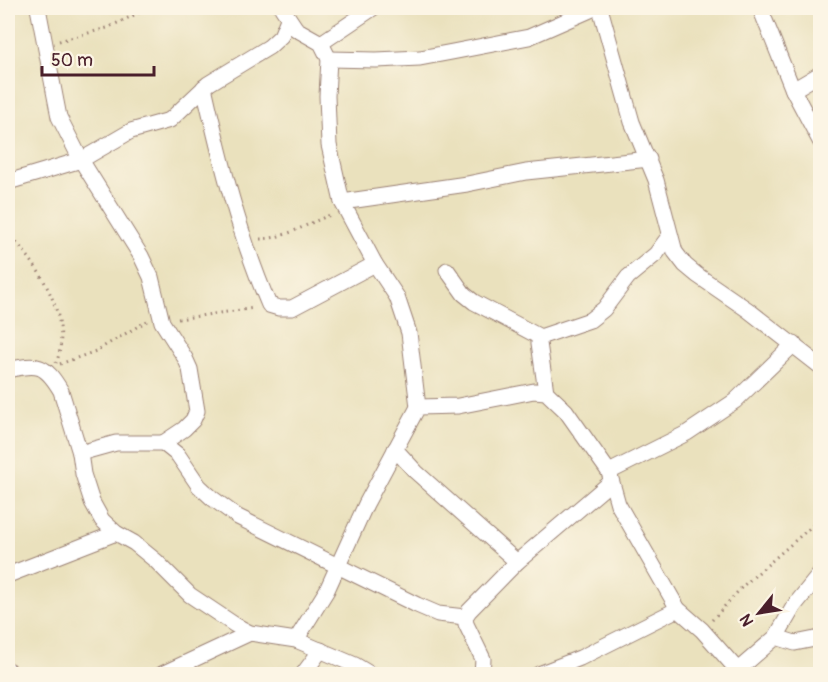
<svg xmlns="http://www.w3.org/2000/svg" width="828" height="682" font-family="Pangolin,sans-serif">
	<rect width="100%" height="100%" fill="#fcf5e5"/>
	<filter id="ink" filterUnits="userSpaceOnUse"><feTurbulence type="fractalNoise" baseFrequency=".0167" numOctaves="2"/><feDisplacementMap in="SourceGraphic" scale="12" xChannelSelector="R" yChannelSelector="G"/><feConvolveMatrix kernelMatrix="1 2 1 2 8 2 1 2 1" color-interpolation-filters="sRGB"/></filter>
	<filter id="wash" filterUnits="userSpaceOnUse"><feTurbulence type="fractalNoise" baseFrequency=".008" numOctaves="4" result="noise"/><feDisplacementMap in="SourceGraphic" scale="24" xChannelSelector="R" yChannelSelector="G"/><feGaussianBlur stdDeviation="1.35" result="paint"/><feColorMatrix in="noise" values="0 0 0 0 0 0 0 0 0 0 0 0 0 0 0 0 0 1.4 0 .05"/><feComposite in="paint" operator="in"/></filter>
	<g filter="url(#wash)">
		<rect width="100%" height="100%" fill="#eae1bd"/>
	</g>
	<g filter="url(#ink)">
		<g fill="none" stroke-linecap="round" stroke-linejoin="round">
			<defs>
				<g id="street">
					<path d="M38 8 59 117 81 160 141 256 151 277 162 322 185 358 190 369 197 411 193 420 184 429 163 443"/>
					<path d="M282 8 296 29 321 43 329 59 327 96 329 145 342 202 375 264 397 297 409 333 418 407"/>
					<path d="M600 8 632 122 656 180 675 252 685 265 697 275 748 310 820 366"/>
					<path d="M760 8 793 90 820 141"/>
					<path d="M321 43 373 8"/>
					<path d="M329 59 376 60 420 58 452 52 529 37 595 8"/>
					<path d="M204 87C221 162 239 235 269 305L279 308H292L375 264"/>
					<path d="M793 90 820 74"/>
					<path d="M8 182 81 160 131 131 170 120 208 84 269 47 281 36 288 19"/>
					<path d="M342 202 467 184 526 172 649 159"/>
					<path d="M447 270 464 294 474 302 540 337"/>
					<path d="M8 370C38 363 45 364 61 391L80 453 83 474 92 502 102 520 116 533 134 543 156 561 190 595 235 625 250 633 296 640 355 665 370 674"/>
					<path d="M546 392 539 343 540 337 590 320 604 309 628 277 656 254 670 235"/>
					<path d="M395 449 416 472 517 562"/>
					<path d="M80 453 116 443H163L178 455 199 486 212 498 238 517 417 605 438 614 465 617"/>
					<path d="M609 472 687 433 735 401 794 344"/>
					<path d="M8 575 116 533"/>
					<path d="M776 637 795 643 820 638"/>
					<path d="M296 640 327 590 366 504 418 407 458 406 534 391 546 392 566 411 609 472 618 504 678 609 702 630 741 674"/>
					<path d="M8 670 9 674"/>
					<path d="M738 670 776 637 794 606 820 574"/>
					<path d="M162 674 250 633"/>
					<path d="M303 674 321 650"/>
					<path d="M482 674 483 659 466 624 465 617 469 611 517 562 611 482"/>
					<path d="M539 674 580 658 678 609"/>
				</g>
			</defs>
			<use href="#street" stroke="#9a8074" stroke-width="17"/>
			<g stroke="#9a8074" stroke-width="3" stroke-dasharray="1.5 4.5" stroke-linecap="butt">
				<path d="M59 41 107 28 149 8"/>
				<path d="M8 234C38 262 74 321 56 363"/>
				<path d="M260 239C288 238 307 223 333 214"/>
				<path d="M178 319 255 308"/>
				<path d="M60 364 96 351 147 321"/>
				<path d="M712 620 743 586 820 519"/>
			</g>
			<use href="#street" stroke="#fff" stroke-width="15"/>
		</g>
	</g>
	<rect width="828" height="682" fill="none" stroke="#fcf5e5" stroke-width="30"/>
	<g transform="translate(759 613) rotate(240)" stroke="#fcf5e5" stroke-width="4.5" paint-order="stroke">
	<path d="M0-4.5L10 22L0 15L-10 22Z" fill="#4a1f2b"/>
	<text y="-9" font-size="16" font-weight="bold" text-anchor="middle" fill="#4a1f2b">N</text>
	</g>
	<path d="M42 66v9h112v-9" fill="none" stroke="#4a1f2b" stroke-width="3"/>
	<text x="51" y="66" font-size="18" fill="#4a1f2b" stroke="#fcf5e5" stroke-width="4.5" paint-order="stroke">50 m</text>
</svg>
